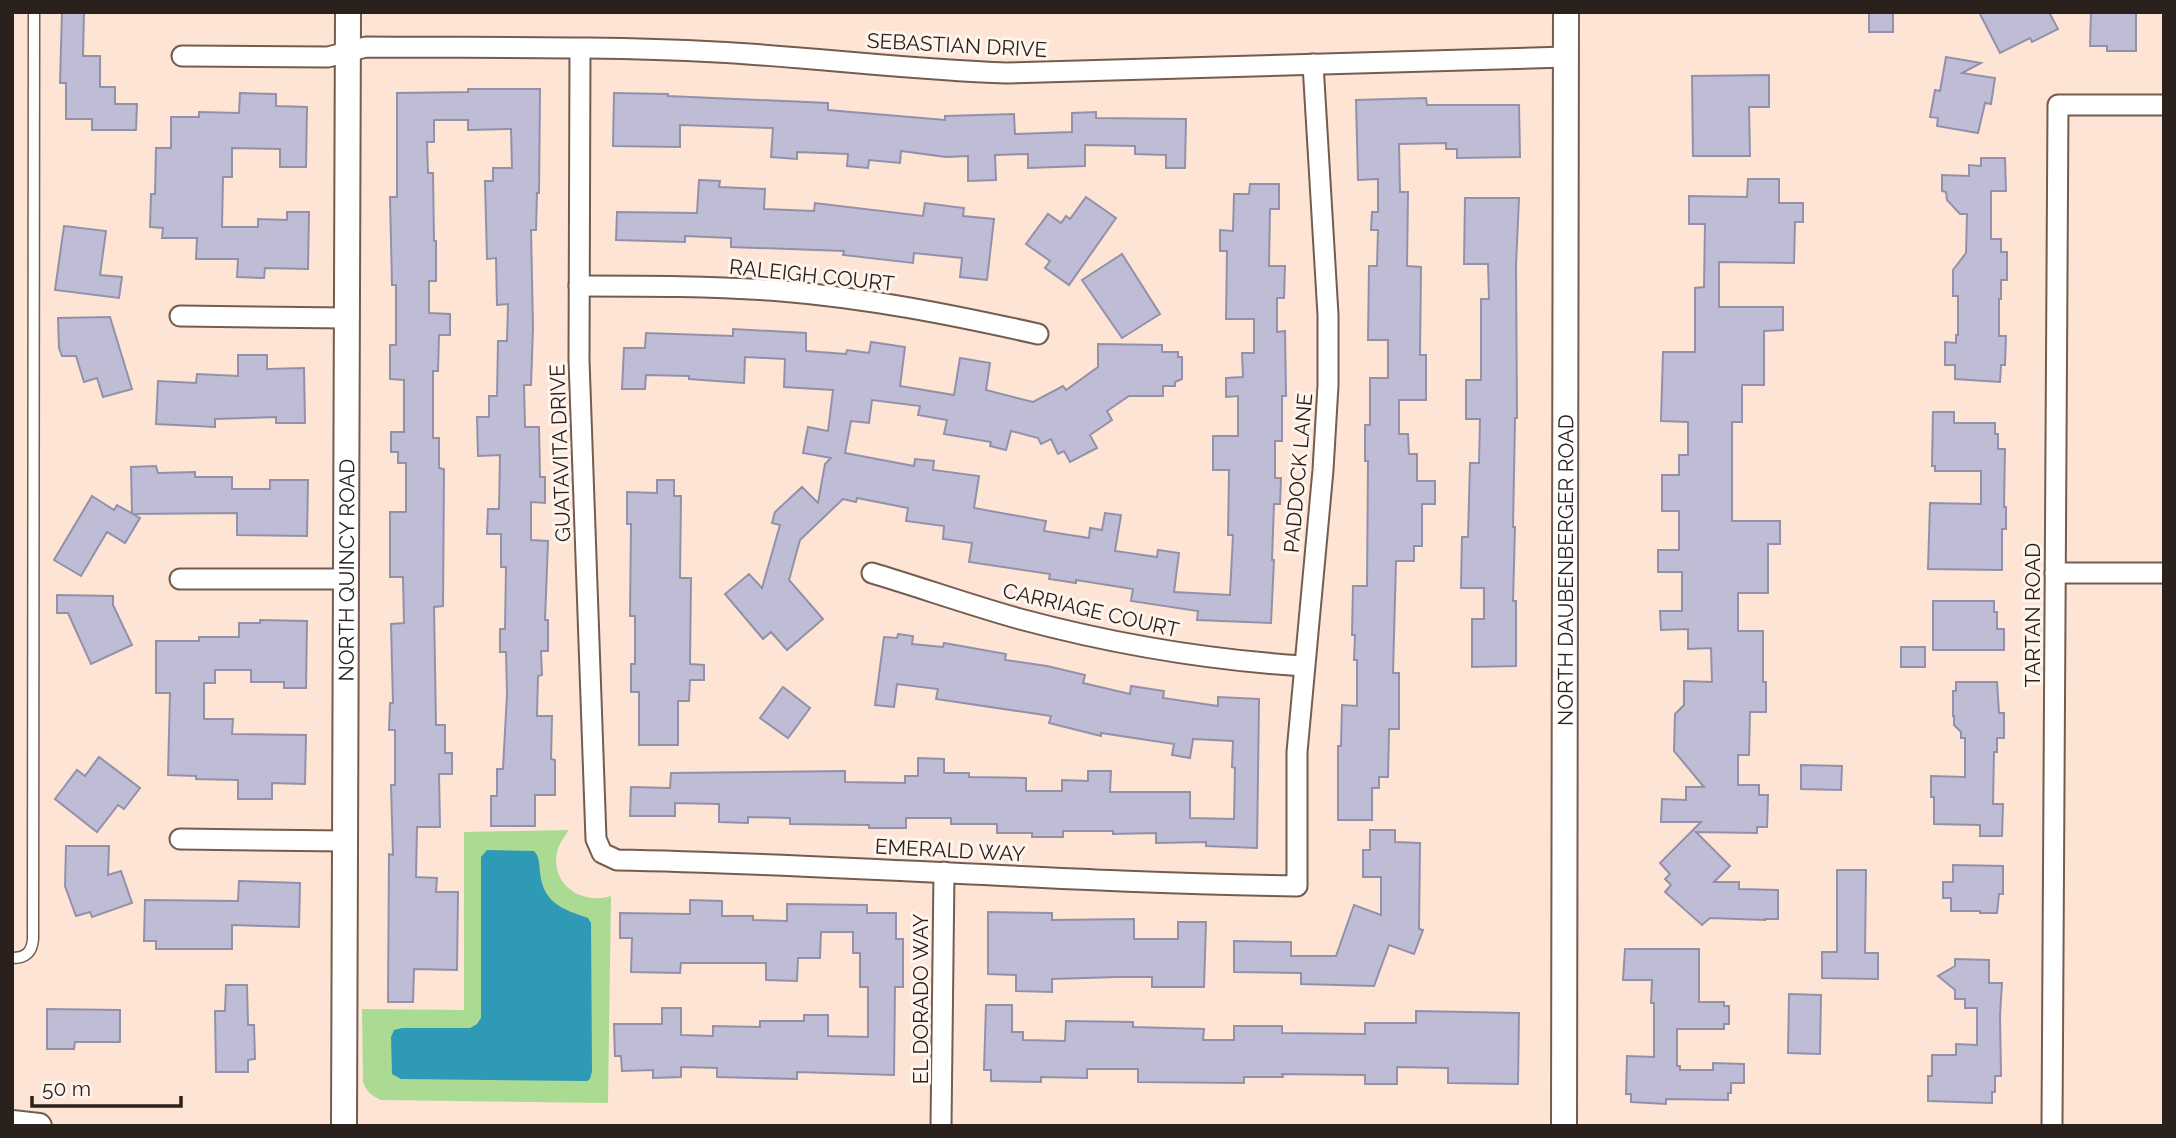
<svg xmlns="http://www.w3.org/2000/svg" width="2176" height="1138" font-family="Raleway,sans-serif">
	<rect width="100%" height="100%" fill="#fde4d5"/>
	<path fill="#abdb93" d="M569 830C565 836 560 842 558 849 548 882 580 906 611 896L608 1103 381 1100C372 1096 366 1091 363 1082L362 1009 464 1010V832Z"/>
	<path fill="#2f9ab5" d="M487 850 534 851C540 858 539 864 540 872 543 903 562 909 588 918L591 923 592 1071 590 1079 587 1081 401 1079 392 1074 391 1037 394 1030 402 1028H470L477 1024 481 1018V857Z"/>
	<g fill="#bfbdd5" stroke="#9391a9" stroke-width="2">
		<path d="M62 12H84L83 56H100V87H115V104H137L136 130H92V119H66V83H60Z"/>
		<rect x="1869" y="12" width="24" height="20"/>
		<path d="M1979 12H2049L2058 29 2032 42 2030 38 2000 53Z"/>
		<path d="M2091 12H2136V51H2107V46H2090Z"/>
		<path d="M1946 57 1981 63 1962 73 1995 78 1991 104 1985 103 1978 133 1937 126 1938 118 1930 117 1935 90 1940 91Z"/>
		<path d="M1769 75V107H1749L1750 156H1693L1692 76Z"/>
		<path d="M468 89H540L539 193H537L536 230H531L533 328 531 385H524L525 427H539L540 477H545V503L531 502V540L548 541 545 620H548V651H541L542 675 538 676 537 716H552L551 759 555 760V795H535V826H491V796H497V769H503L507 694 506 652H500V629H505L506 567H501V534H487L488 509H499L500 455 478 456 477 417H489V396H497L498 341H507L508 304 497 305 496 258 487 259 485 181H493V168H512L511 129 468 130V120H434V142H427L428 173H433L434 241H436V281H429V313L450 314V335H439L438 371H433V438H439V468L444 469 443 606 434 607 436 725H445V753H452V774H439L440 827H417L416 877 437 878 436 892H458L457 970 414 969 413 1002H388L389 854 393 855 391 785H395V730H389L390 703H393L391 624 404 623 403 577H390V512H406V463H398V452H391V432H404V380L390 379V345H396V285H392L390 197H397V93L468 92Z"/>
		<path d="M240 93 276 94V106L307 107 306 167H280V149L232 148V177H223L222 227H258V219L287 220V212H309L308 269 265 268 264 278 237 277 238 259H196L197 238H162L163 228 150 227 151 194H155L156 148H171V117H199V112L239 113Z"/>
		<path d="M614 93 668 94V96L828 103V110L945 120V116L1014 114 1015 134 1072 132V113L1096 112V118L1186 119 1185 168H1166V155L1135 154V146L1085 145V166L1028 168V154L995 155 996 180 968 181V156L946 157 901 151 900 163 869 160 868 168 847 166 848 154 797 152V159L771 157 773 128 680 125V147L613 146Z"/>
		<path d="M1426 98 1427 105H1519L1520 157 1457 158V149H1446V143L1399 144 1400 192H1408L1407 266 1421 267 1420 355H1426V400H1399V434H1408L1409 454H1417V481H1435V504H1422V546H1414V561H1396L1393 673H1399V729H1389L1388 777H1379V788H1372V820H1338V746H1341L1342 705 1357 706V660H1354L1355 635H1352L1353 586H1367L1368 461H1365V425H1370V378H1388V340H1368L1369 266H1377L1378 230H1371L1372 212H1378V179L1358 180 1356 100Z"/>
		<path d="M1981 158H2005L2006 191H1991V239H2001V252H2007V280H2001V299H1999V336H2006L2005 365H2001L2000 382 1955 379V365H1945V342L1956 343V335H1958V296H1953V270L1966 253 1967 214H1960L1947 200 1946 192 1942 191V175L1969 176V165L1981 166Z"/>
		<path d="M1748 179H1779V203H1803V222H1795L1794 263 1719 262V307H1783V330L1764 331V385H1742V422H1732V521H1780V544H1768V593H1738V631H1763V682H1766V712H1750L1749 755H1738V785H1759V795H1768L1767 827H1757V833L1696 832 1730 866 1714 882H1739V889L1778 890V919H1765V920L1710 918 1702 925 1665 892 1671 885 1665 879 1670 874 1660 863 1701 822H1661L1662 799 1686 800V787H1704L1674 751 1675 714 1684 705V681L1712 682 1711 648 1688 649V629L1661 630 1660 611H1682V572H1658V550H1679V511H1662V475H1679V455H1688V422L1661 421 1663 352H1695V288L1704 287 1705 224H1689V196L1747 197Z"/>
		<path d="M699 180 720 181 719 187 765 189 764 209 814 211 815 203 923 216 925 203 964 208 963 216 994 219 987 280 960 277 962 258 914 253 913 263 843 255 844 251 731 247V238L685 236V242L616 240 617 212 697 213Z"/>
		<path d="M1250 184H1279V209H1270L1269 266H1285L1284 298H1277V332L1285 331 1286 396H1282V441H1275V478H1281L1280 504H1274L1272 560H1274L1271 623 1197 620 1198 611 1131 601 1133 589 1076 580V583L1049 579 1050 574 969 562 972 543 943 539 944 526 906 521 908 508 857 498 856 502 843 499 800 540 789 580 823 619 787 650 771 632 763 639 725 594 749 574 762 588 780 525 772 523 775 512 802 487 818 503 825 464 831 458 803 453 808 427 828 431 833 390 784 387 785 359 745 357 744 383 689 379V376L646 375 645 389H622L624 348H645L646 333 733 336V329L806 333V351L846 354 847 350 869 353 871 342 905 347 900 386 954 395 960 358 990 363 986 390 1033 402 1063 386 1066 390 1098 367V344L1162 345V352H1178V357H1182V379L1175 382V386H1163V396H1129L1107 411 1112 420 1090 435 1097 448 1070 462 1064 451 1058 454 1051 439 1041 444 1038 438 1011 431 1006 450 990 446 991 442 944 434 947 420 918 415 920 406 872 400 869 423 851 421 845 453 914 466 915 459 934 461 933 470 979 476 974 508 1046 521 1044 531 1089 538 1090 528 1102 530 1105 513 1121 515 1115 551 1157 557 1158 550 1179 553 1174 592 1230 595 1233 535H1228L1229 470H1213V436H1238V396L1226 397V378L1243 377 1242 353H1254V319H1226L1227 251H1220V230L1233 231 1234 194H1249Z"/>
		<path d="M1086 197 1116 218 1069 285 1045 268 1050 261 1026 244 1048 214 1061 223 1066 216 1070 219Z"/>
		<path d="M1465 198H1519L1516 265 1517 418H1515L1513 527H1515L1513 601H1516V666L1472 667V619H1484V588H1461L1462 537H1468L1470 463H1479L1480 419H1466V380H1481V299H1489L1488 264H1464Z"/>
		<path d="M64 226 106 231 100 275 122 277 119 298 55 290Z"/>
		<path d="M1122 254 1160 314 1122 338 1082 280Z"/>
		<path d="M110 317 132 389 103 397 97 378 84 382 76 356H62L59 348 58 318Z"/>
		<path d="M238 355H267V369L304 368 305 423H276V417L215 419V427L156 424 158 381 196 383 197 374 238 376Z"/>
		<path d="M1933 412H1954V423H1995V434H1998V449H2005L2004 507H2006V529H2002V570L1928 569 1930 503 1981 504V471H1935V466H1932Z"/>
		<path d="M156 466 158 473 195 472V477H232V489H270V480H308L307 536 237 535V513L132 514 131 467Z"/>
		<path d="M657 480H674V496H681L680 578H691L690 664 704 665V680H690L689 701H678V745H639V692H631V664H635V616H630L631 524H627V492L657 493Z"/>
		<path d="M92 496 114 510 117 505 140 518 125 543 107 532 81 576 54 560Z"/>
		<path d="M57 595 113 596V605L132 645 91 664 68 613H57Z"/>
		<path d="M1933 601H1994V612H1997V629H2004V650H1933Z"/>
		<path d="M260 620 307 621 306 688H284V682H251V670H215V683H204V719H233L232 734 306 735 305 784 272 783V799H238V780L196 779V776L168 775 170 693H156V641H199V637H239V623H260Z"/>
		<path d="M898 634 913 636 912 644 943 647 944 643 1006 654 1005 660 1047 666 1085 675 1083 683 1130 694 1131 686 1164 691 1163 698 1218 706V697L1259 699 1257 848 1206 846V842L1156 843V833L1113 834V831H1063V837H1032V833H997V824H951V818H906V828H869V825L790 824V818L748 817V823L719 822V804L675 803V816H630L631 787 670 788 671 773 845 771V782L905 783V776H918V758L944 759V773H969V777L1026 778V791H1062V780L1088 781V771H1111L1110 792H1190V818L1234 819 1235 768 1232 767 1233 741 1193 739 1190 758 1172 755 1174 744 1101 733V736L1049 723 1051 716 936 699 938 689 897 684 894 707 875 705 884 637 897 638Z"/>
		<rect x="1901" y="647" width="24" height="20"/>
		<path d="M1956 682H1997L1999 713H2004V738H1997V752H1994L1993 804H2003L2002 836H1980V825L1934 824V797H1931V776L1965 777V738H1961V732L1954 725V716H1953V691H1956Z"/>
		<path d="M783 687 810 708 788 738 760 718Z"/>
		<path d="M99 757 140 788 124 809 118 805 97 832 55 799 77 770 85 776Z"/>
		<path d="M1801 765 1842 766 1841 790 1801 789Z"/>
		<path d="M1370 830H1395V842L1420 843 1419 929 1423 930 1414 954 1389 945 1374 986 1301 984V973L1234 972V941L1291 942V956H1336L1354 905 1381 915V877H1363V850H1370Z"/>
		<path d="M66 846H109L108 875 121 871 132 903 92 917 90 912 76 916 65 886Z"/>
		<path d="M1953 865 2003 866V894H1999L1997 913H1980V911H1951V898H1943V882H1953Z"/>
		<path d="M1837 870H1866L1865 953H1878V979L1822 978V952H1837Z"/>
		<path d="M239 881 300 883 299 927 232 925V949H156V941H144L145 900 238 901Z"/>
		<path d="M690 900 722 901V916H753V920L787 921V904L867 905V913H896V939H903V987H895L894 1075 797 1072V1079L717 1077V1068L681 1067V1077L653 1078V1070L622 1071 621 1056H615L614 1024H662V1008H681V1035L713 1036V1026L760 1027V1021H804V1015H828V1036L868 1037V987H860V953H853V932H821L820 958H798L797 981 766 980V963H681L680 973 631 972 632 938H620V913L690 914Z"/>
		<path d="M988 912 1052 913V920L1134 919V939H1178V922H1206L1204 987H1152V977H1117L1052 979V992L1016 991V975L988 974Z"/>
		<path d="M1625 949H1699V1002H1724V1006H1729V1024H1724V1029H1677V1066H1680V1070H1713V1063L1744 1064V1083H1731V1093H1728V1100L1666 1099V1104L1631 1102V1094H1626L1627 1056 1654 1057V1003H1651L1652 980H1623Z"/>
		<path d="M1955 959 1989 960V983H2002L2000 1016 2001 1076H1995V1092H1992V1103L1928 1101V1076H1932V1055H1956V1044L1977 1045V1008H1965V999H1955V990L1938 976 1955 966Z"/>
		<path d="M226 985H247L248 1025H254L255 1059 248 1060V1072H216L215 1011H225Z"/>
		<path d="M1789 994 1821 995 1820 1054 1788 1053Z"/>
		<path d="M986 1005H1012V1032H1023V1040L1065 1041 1066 1021 1133 1022V1027L1204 1029 1203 1040H1234V1026H1282V1033L1365 1034V1023H1416V1011L1519 1013 1518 1084 1448 1083V1068L1397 1067V1084H1365V1075L1282 1074 1283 1077H1244V1083L1138 1082V1069H1087V1078L1041 1077V1082L991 1081V1070H984Z"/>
		<path d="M47 1009 120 1010V1042H75L74 1049H47Z"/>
	</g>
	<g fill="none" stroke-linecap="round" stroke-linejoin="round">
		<defs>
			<path id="service" d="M12 958C26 958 32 952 33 939L34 12"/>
			<g id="minor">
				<path d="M580 49 579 360 596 839 602 853 617 860C844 864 1070 883 1297 886V752L1323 470 1328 385V315L1313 64"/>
				<path d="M182 56 328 57 366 47C482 48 599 46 716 52 813 57 909 70 1007 73L1566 57"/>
				<path d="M579 286C647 286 714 286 781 291 868 298 953 315 1038 334"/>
				<path d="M180 316 347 318"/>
				<path d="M872 573C922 588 970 605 1020 619 1113 644 1208 660 1304 666"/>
				<path d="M2055 573H2164"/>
				<path d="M180 579H346"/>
				<path d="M180 839 345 841"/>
				<path d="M941 1126 944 872"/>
				<path d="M2052 1126 2058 105H2164"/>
			</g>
			<g id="tertiary">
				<path d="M12 1123 39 1126"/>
				<path id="s1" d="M344 1126 348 12"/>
				<path id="s2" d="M1564 1126 1566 12"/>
			</g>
		</defs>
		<use href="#service" stroke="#735d50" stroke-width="13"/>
		<use href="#minor" stroke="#735d50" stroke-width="23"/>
		<use href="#tertiary" stroke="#735d50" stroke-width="28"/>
		<use href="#service" stroke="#fff" stroke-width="10"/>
		<use href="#minor" stroke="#fff" stroke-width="19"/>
		<use href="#tertiary" stroke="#fff" stroke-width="24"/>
	</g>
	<g text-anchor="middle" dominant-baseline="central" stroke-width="6" stroke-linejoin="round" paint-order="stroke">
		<g font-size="21" fill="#2a211c" stroke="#fff5ee">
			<text transform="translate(957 45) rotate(3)">SEBASTIAN DRIVE</text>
			<text transform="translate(812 275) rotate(6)">RALEIGH COURT</text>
			<text transform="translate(560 453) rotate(-92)">GUATAVITA DRIVE</text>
			<text transform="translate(1298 473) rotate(-85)">PADDOCK LANE</text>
			<text stroke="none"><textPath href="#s1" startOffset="556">NORTH QUINCY ROAD</textPath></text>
			<text stroke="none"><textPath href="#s2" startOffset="556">NORTH DAUBENBERGER ROAD</textPath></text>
			<text transform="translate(1091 610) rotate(13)">CARRIAGE COURT</text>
			<text transform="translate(2032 615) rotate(-90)">TARTAN ROAD</text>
			<text transform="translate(950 850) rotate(3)">EMERALD WAY</text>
			<text transform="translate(920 999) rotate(-90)">EL DORADO WAY</text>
		</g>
	</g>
	<rect width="2176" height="1138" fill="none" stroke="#2a211c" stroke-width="28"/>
	<path d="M32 1096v10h149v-10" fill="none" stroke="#2a211c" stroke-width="3.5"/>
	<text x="42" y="1096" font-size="21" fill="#2a211c" stroke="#fff5ee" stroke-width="5" paint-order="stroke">50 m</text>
</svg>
